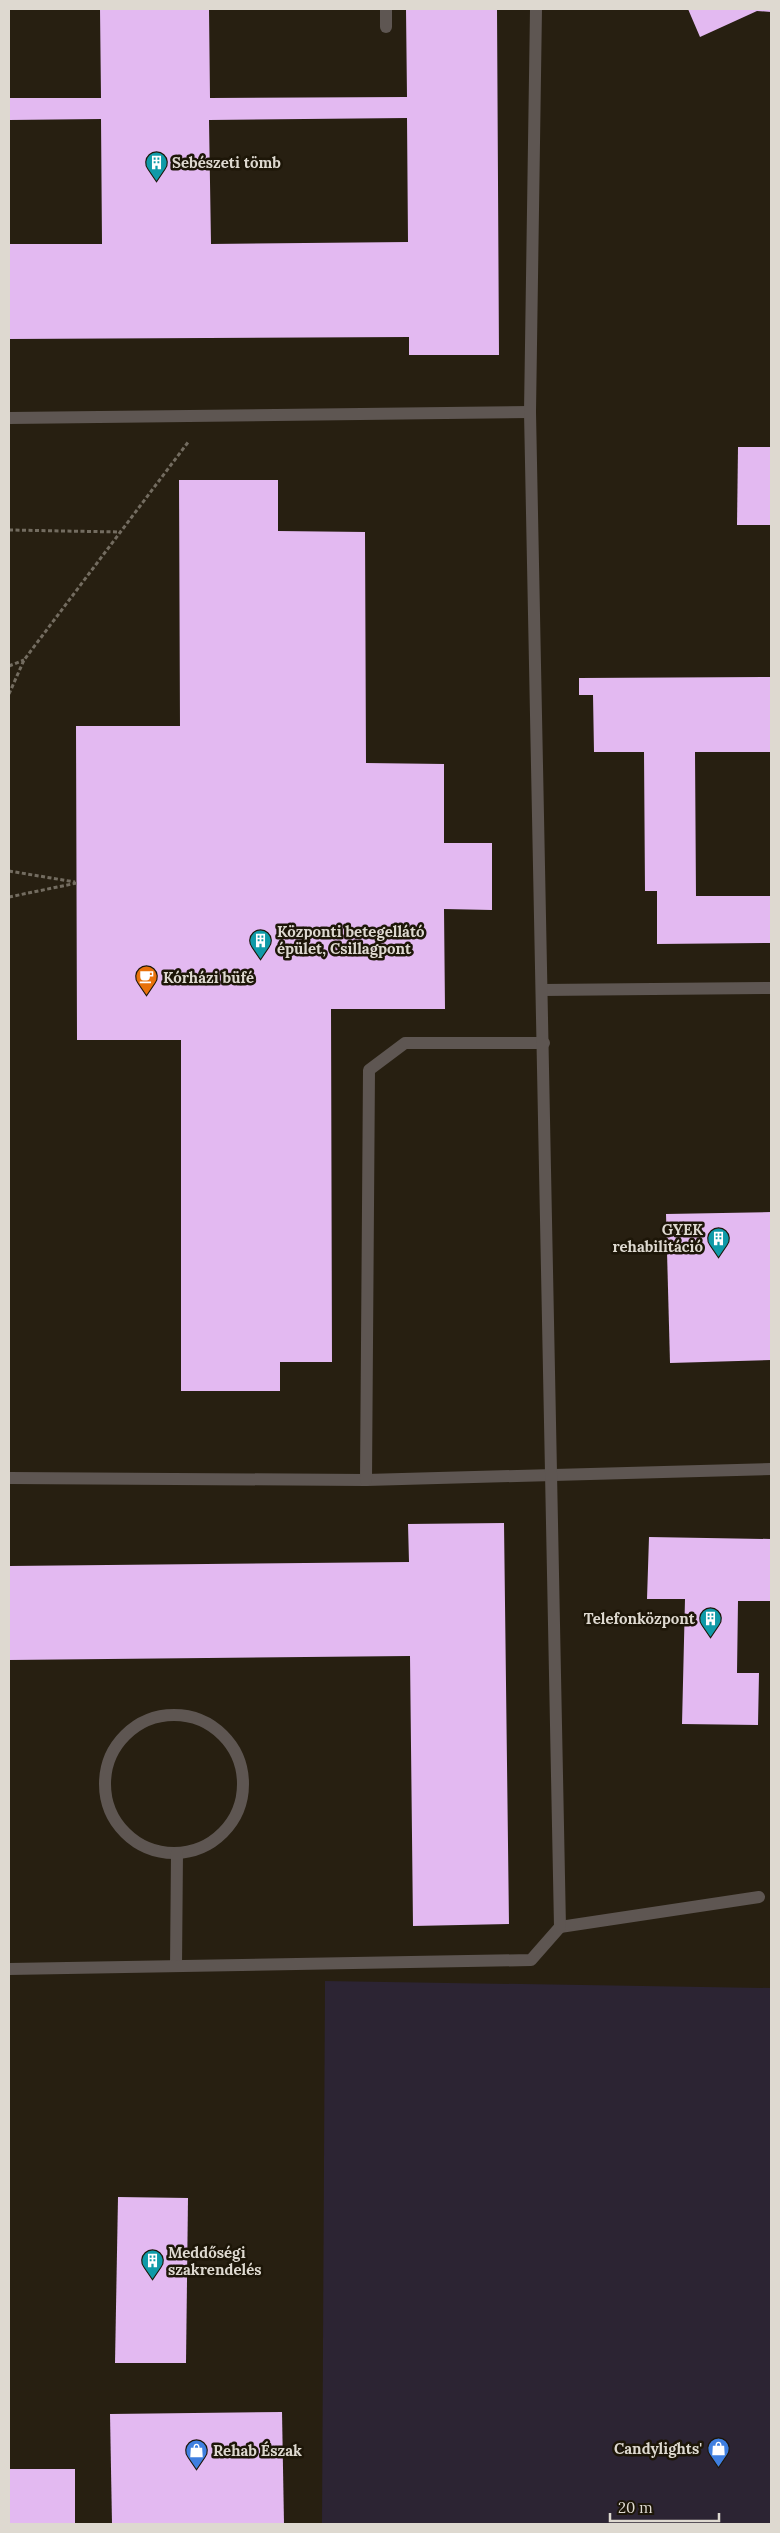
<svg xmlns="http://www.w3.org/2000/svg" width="780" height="2533" font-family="Lora,serif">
	<rect width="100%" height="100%" fill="#271f11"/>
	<path fill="#2c2433" d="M325 1981 771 1988V2524H322Z"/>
	<g fill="#e3b9f1" fill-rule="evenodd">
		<path d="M100 9H209L210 98 407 97 406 9H497L499 355H409V337L9 339V244H102L101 119 9 120V98H101ZM407 118 408 242 211 244 209 120Z"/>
		<path d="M688 9H771V12L757 11 700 37Z"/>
		<path d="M738 447H771V525H737Z"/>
		<path d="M179 480H278V531L365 532 366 763 444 764V843H492V910L444 909 445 1009H331L332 1362H280V1391H181V1040H77L76 726H180Z"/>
		<path d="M771 677V752H695L696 896H771V943L657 944V891H645L644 752H594L593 695H579V678Z"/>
		<path d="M771 1212V1360L670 1363 666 1214Z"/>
		<path d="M504 1523 509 1924 413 1926 410 1656 9 1660V1566L409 1562 408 1524Z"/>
		<path d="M649 1537 771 1539V1601H738L737 1673H759L758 1725 682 1724 685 1599H647Z"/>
		<path d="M118 2197 188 2198 186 2363H115Z"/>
		<path d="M282 2412 284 2524H112L110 2414Z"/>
		<rect x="9" y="2469" width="66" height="55"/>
	</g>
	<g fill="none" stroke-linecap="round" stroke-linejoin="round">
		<g stroke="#736c60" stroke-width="3" stroke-dasharray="4 2.5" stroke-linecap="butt">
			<path d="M9 530 120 532"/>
			<path d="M9 666 24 660"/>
			<path d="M9 694 24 660 189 441"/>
			<path d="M9 871 75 882"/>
			<path d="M9 897 77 883"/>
		</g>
		<g stroke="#5e5652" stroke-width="12">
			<path d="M386 27V9"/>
			<path d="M9 418 530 412"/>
			<path d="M542 990 771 988"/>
			<path d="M9 1478 366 1480 771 1469"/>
			<path d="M366 1480 369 1070 405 1043H544"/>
			<circle cx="174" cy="1784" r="69"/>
			<path d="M560 1927 759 1897"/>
			<path d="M176 1966 177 1853"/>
			<path d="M9 1969 531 1960 560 1927 530 412 536 9"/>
		</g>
	</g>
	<defs>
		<symbol id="building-pin" viewBox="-11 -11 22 30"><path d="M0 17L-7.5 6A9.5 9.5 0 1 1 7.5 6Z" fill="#0f9aa8" stroke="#1d1608"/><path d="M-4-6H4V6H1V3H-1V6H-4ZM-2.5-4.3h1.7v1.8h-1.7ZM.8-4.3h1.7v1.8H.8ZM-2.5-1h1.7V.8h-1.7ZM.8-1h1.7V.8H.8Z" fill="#fff"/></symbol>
		<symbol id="cafe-pin" viewBox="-11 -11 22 30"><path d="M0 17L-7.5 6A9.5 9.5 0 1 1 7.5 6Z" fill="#e8710a" stroke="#1d1608"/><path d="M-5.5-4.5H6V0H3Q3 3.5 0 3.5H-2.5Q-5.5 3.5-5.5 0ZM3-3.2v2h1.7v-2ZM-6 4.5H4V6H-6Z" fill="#fff"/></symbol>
		<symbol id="shop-pin" viewBox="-11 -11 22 30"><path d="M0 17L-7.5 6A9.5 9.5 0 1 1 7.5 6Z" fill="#3f7fe0" stroke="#1d1608"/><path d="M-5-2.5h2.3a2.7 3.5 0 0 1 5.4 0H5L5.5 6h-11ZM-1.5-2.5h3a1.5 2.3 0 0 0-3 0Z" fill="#fff"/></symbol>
	</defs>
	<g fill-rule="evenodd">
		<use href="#building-pin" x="144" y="150" width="25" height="34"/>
		<use href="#building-pin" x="248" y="928" width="25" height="34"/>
		<use href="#cafe-pin" x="134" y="964" width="25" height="34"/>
		<use href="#building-pin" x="706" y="1226" width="25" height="34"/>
		<use href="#building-pin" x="698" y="1606" width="25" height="34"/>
		<use href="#building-pin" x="140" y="2248" width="25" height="34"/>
		<use href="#shop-pin" x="706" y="2436" width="25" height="34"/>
		<use href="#shop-pin" x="184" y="2438" width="25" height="34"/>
	</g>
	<g text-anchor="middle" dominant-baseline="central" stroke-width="5" stroke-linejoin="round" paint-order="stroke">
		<g font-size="15" font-weight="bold" fill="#ded9d0" stroke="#1d1608" text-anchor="start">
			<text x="172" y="162">Sebészeti tömb</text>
			<text x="277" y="931">Központi betegellátó<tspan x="277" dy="17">épület, Csillagpont</tspan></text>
			<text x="163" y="977">Kórházi büfé</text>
			<text x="703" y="1229" text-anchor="end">GYEK<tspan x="703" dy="17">rehabilitáció</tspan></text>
			<text x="695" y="1618" text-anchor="end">Telefonközpont</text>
			<text x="168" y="2252">Meddőségi<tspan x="168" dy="17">szakrendelés</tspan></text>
			<text x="702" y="2448" text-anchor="end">Candylights'</text>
			<text x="213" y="2450">Rehab Észak</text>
		</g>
	</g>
	<rect width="780" height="2533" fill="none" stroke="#ded9d0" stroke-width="20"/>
	<path d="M610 2513v8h109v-8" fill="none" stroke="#ded9d0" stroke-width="2.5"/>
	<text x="618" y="2513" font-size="15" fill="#ded9d0" stroke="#1d1608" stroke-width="4" paint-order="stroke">20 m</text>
</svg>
